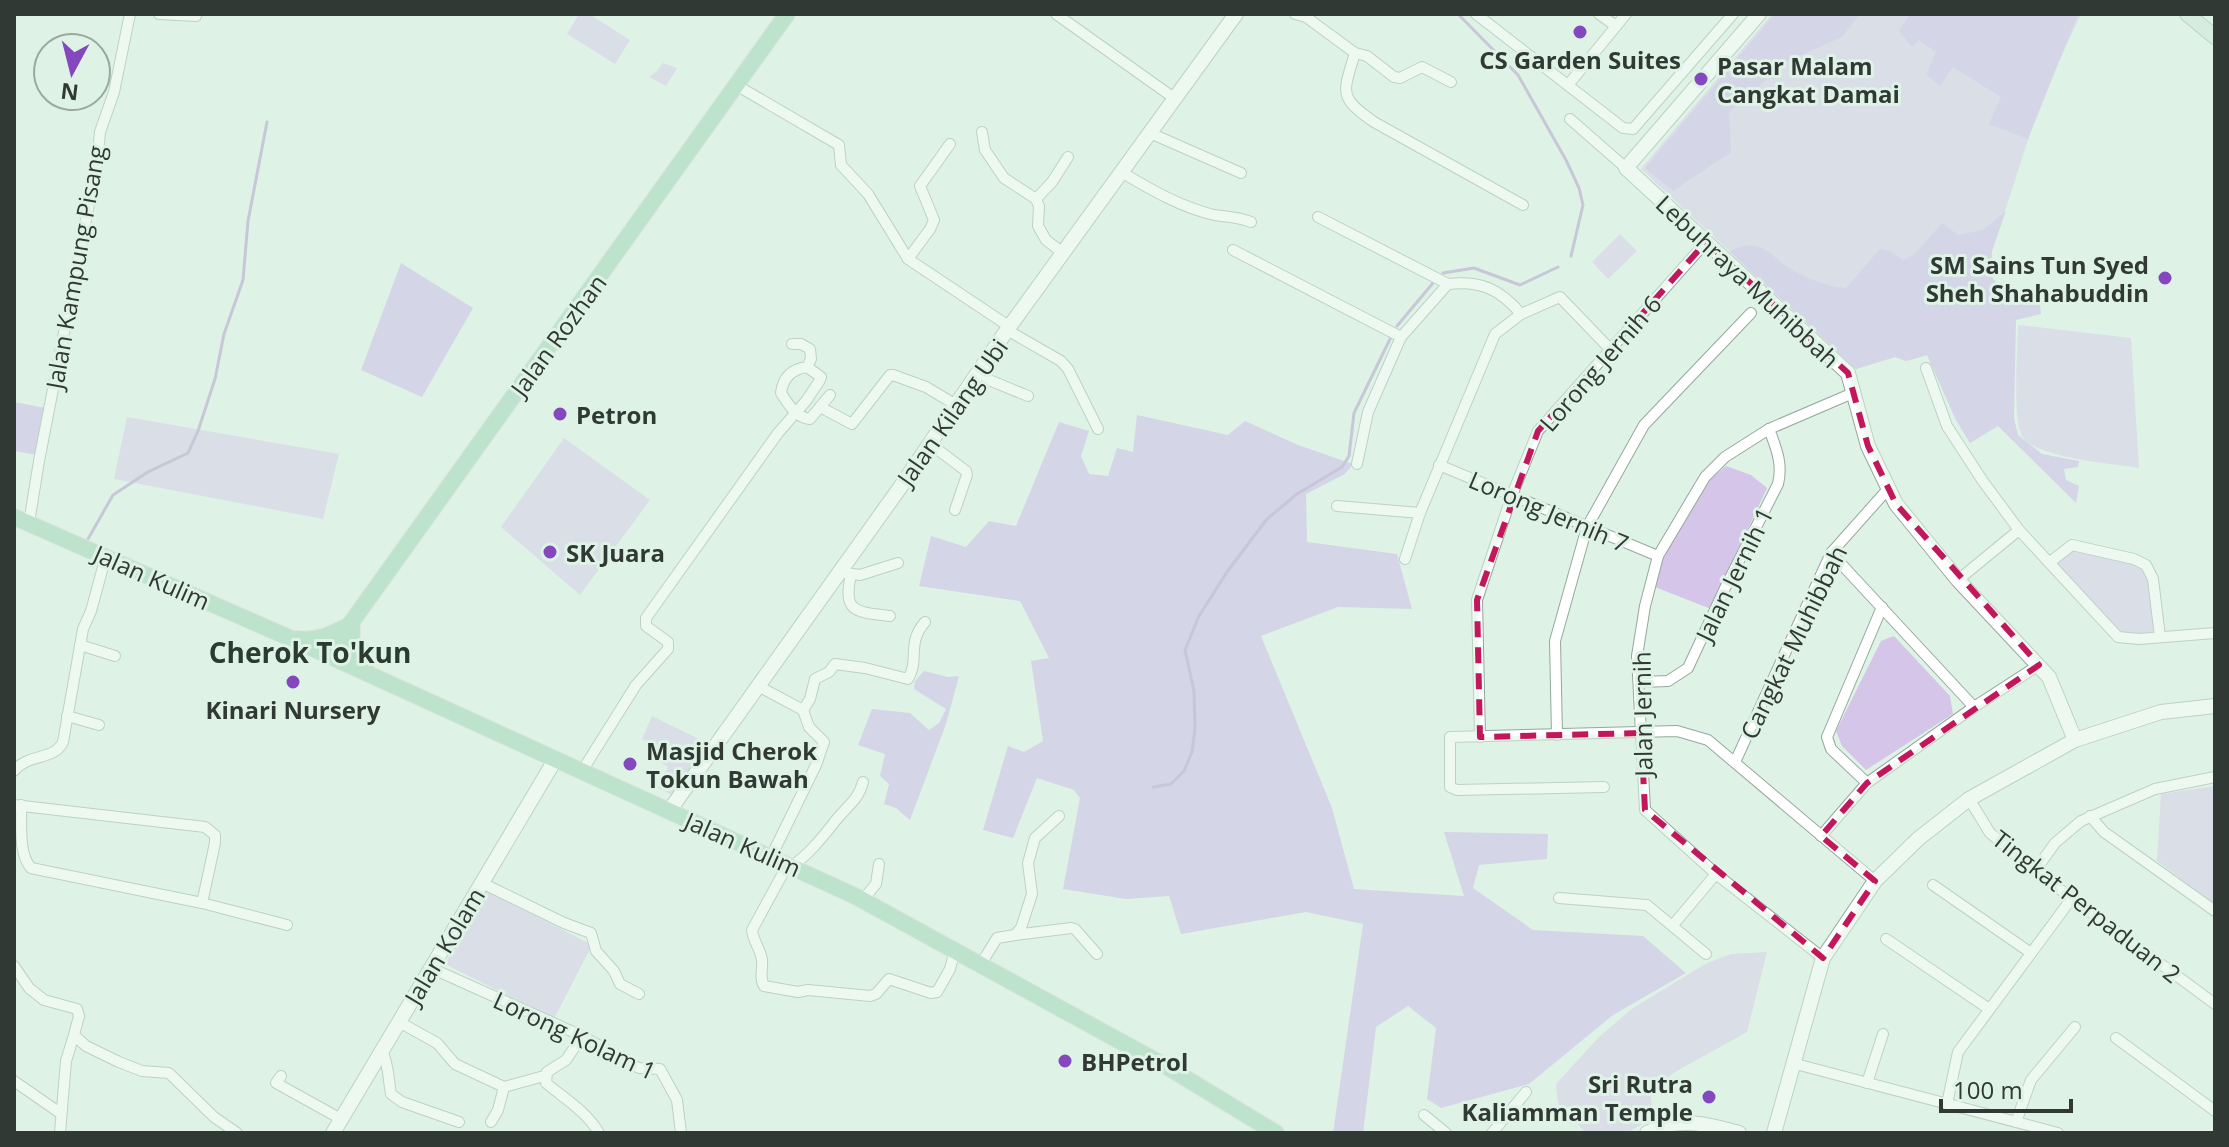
<svg xmlns="http://www.w3.org/2000/svg" width="2229" height="1147" font-family="'Open Sans',sans-serif">
	<rect width="100%" height="100%" fill="#def3e6"/>
	<g fill="#d5c6e9">
		<path d="M579 14H589L630 40 615 64 567 34Z"/>
		<path d="M1772 14H2081L2041 100 1992 251V277L2003 291 2015 293 1970 443 1956 420 1927 355 1906 361 1895 357 1856 369 1641 169Z"/>
		<path d="M663 63 677 68 666 86 649 77 656 72Z"/>
		<path d="M1620 234 1637 251 1608 279 1592 262Z"/>
		<path d="M2018 325 2131 338 2139 468C2114 464 2034 458 2022 436 2012 418 2018 349 2018 325Z"/>
		<path d="M127 417 339 454 323 519 114 479Z"/>
		<path d="M564 438 650 500 580 595 501 527Z"/>
		<path d="M1726 466 1751 475 1767 488 1711 609 1655 587 1660 560 1706 483Z"/>
		<path d="M2074 549 2143 567 2149 580 2157 633H2120L2057 563Z"/>
		<path d="M1894 636 1950 696 1953 714 1866 770 1842 746 1836 731 1881 641Z"/>
		<path d="M652 716 709 744 672 795 658 788 668 767 652 758 656 748 642 739Z"/>
		<path d="M2215 786V904L2157 861 2161 794Z"/>
		<path d="M483 889 592 945 554 1019 445 964Z"/>
		<path d="M1767 952 1747 1032 1675 1072 1650 1091 1654 1117 1627 1133H1586L1558 1104 1556 1084 1599 1037 1633 1008 1707 963 1731 954Z"/>
	</g>
	<g fill="#c8b1e6">
		<path d="M1775 14H1860L1842 37 1786 62 1729 112 1731 152 1673 191 1645 168Z"/>
		<path d="M1910 14H2078L2028 139 1989 124 2001 97 1953 67 1940 86 1926 74 1936 52 1919 40 1912 47 1899 31Z"/>
		<path d="M2006 211 1992 251V277L2003 291 2039 296 2041 314 2016 320 2014 418 2018 435 2042 454 2079 461 2078 467 2064 469 2066 480 2079 486 2076 503 1998 426 1970 443 1956 420 1927 355 1906 361 1895 357 1856 369 1730 252C1738 245 1749 244 1760 247 1770 251 1778 261 1786 266 1803 277 1826 287 1846 288L1880 249 1890 251 1903 260 1914 255 1942 223 1958 235 1983 230Z"/>
		<path d="M401 263 473 308 422 397 361 370Z"/>
		<path d="M14 402 46 408 38 455 14 451Z"/>
		<path d="M1137 415 1228 435 1245 421 1298 445 1353 464 1345 474 1306 494 1307 542 1397 554 1412 609 1338 607 1261 636 1332 808 1354 889 1464 896 1444 832 1548 834 1547 859 1479 865 1473 888 1533 930 1643 936 1686 973 1613 1015 1529 1084 1441 1108 1427 1099 1436 1028 1408 1006 1376 1027 1363 1133H1333L1363 924 1306 912 1181 934 1169 896 1126 899 1063 889 1080 798 1074 790 1037 778 1013 838 983 830 1008 746 1024 752 1043 741 1031 661 1049 658 1020 601 919 586 931 536 966 547 989 521 1016 526 1059 422 1089 431 1081 456 1089 474 1108 476 1117 448 1133 452Z"/>
		<path d="M924 671 948 677 959 676 946 724 910 820 896 808 884 804 889 784 880 776 885 754 858 745 872 709 910 713 929 730 939 723 946 709 914 689 915 681Z"/>
	</g>
	<g fill="none" stroke-linecap="round" stroke-linejoin="round">
		<g stroke="#aa93c6" stroke-width="3">
			<path d="M1458 14 1518 75 1566 160 1579 188 1583 205 1571 256"/>
			<path d="M1443 273 1474 268 1520 285 1558 267"/>
			<path d="M1397 326 1433 283"/>
			<path d="M88 539 113 495 148 472 188 453 198 431 215 379 224 334 243 280 248 221 267 122"/>
			<path d="M1153 787 1171 784 1184 771 1192 752 1195 729 1194 691 1185 650 1199 616 1227 572 1267 519 1297 494 1342 467 1349 456 1354 413 1390 339"/>
		</g>
		<defs>
			<g id="minor">
				<path d="M159 14 196 16 195 14"/>
				<path d="M1056 14 1174 98"/>
				<path d="M1295 14 1306 17 1355 53C1343 93 1338 97 1374 122L1523 205"/>
				<path d="M1476 14 1623 128 1633 129 1733 14"/>
				<path d="M1599 14 1616 26"/>
				<path d="M1355 53 1367 56 1394 77 1400 78 1422 67 1451 82"/>
				<path d="M736 85 839 145 841 165 868 194 908 259 1010 327"/>
				<path d="M1568 85 1626 14"/>
				<path d="M1570 119 1626 168"/>
				<path d="M982 132 985 150 1004 178 1036 199 1039 206 1038 226 1046 240 1063 253"/>
				<path d="M1150 133 1241 173"/>
				<path d="M1121 172C1150 189 1180 207 1214 215 1227 217 1238 217 1251 222"/>
				<path d="M1036 199 1052 182 1068 157"/>
				<path d="M1318 217 1448 284"/>
				<path d="M1233 250 1401 337"/>
				<path d="M908 259 930 229 934 220 920 186 950 144"/>
				<path d="M1007 330 1061 361 1068 369 1098 429"/>
				<path d="M792 344H801L810 349 811 359 807 367C792 369 783 377 781 393 789 405 795 417 810 419L830 395"/>
				<path d="M1926 368 1947 426 1982 480 2019 530 2118 637 2139 639 2215 633"/>
				<path d="M979 371 989 380 1028 396"/>
				<path d="M820 407 852 424 890 375H893L926 387 956 405"/>
				<path d="M929 443 966 471 967 475 955 510"/>
				<path d="M1357 464 1368 412 1401 337 1448 284C1480 280 1500 289 1521 314"/>
				<path d="M1439 465 1658 556"/>
				<path d="M1337 506 1420 513"/>
				<path d="M29 523 39 461 97 163 100 132 114 92 130 14"/>
				<path d="M1831 553 1974 707"/>
				<path d="M1405 559 1420 513 1495 334 1521 314 1560 297 1610 349"/>
				<path d="M2050 562 2072 545 2134 559 2146 565 2153 579 2160 637"/>
				<path d="M845 573 860 575 898 563"/>
				<path d="M851 575C842 613 857 612 890 616"/>
				<path d="M1958 580 2019 530"/>
				<path d="M80 645 115 656"/>
				<path d="M1640 682 1668 681 1688 668 1726 586 1778 484C1783 463 1776 448 1769 429"/>
				<path d="M758 686 803 710 809 727 824 742 816 765 771 857"/>
				<path d="M803 710 810 699 815 679 829 672 835 664 865 668 908 679C920 659 906 644 925 622"/>
				<path d="M67 716 99 725"/>
				<path d="M1557 735 1555 641 1587 527 1644 425 1751 313"/>
				<path d="M1480 737 1477 600 1512 495 1538 431 1706 242"/>
				<path d="M1735 762 1831 553 1888 489"/>
				<path d="M14 771C28 753 54 761 63 742L83 629 91 611 106 556"/>
				<path d="M582 771 636 685 668 649V642L646 626V618L778 433 806 401 820 380 821 377 807 367"/>
				<path d="M1867 783 1831 749 1827 737 1882 607"/>
				<path d="M1604 787 1457 790 1450 787V737L1677 731 1708 740 1875 881"/>
				<path d="M1969 799 1990 833 2035 871 2215 1004"/>
				<path d="M14 805 205 827 215 835V843L202 903"/>
				<path d="M21 805C22 825 18 853 31 868L202 903 287 925"/>
				<path d="M2090 816 2104 832 2215 911"/>
				<path d="M1821 836 1867 783 1974 707 2039 665"/>
				<path d="M788 864 752 930C753 941 761 950 762 960 763 970 759 977 764 986L798 992 808 990 870 996 876 994 889 979 931 993 937 992 950 969 955 950"/>
				<path d="M792 866C808 855 821 839 833 824 844 808 858 802 863 782"/>
				<path d="M2035 871 2055 843 2081 821 2155 789 2215 777"/>
				<path d="M482 883 564 923 591 933 596 951 614 971 620 984 639 994"/>
				<path d="M1933 885 2031 953"/>
				<path d="M1559 898 1647 905 1706 954"/>
				<path d="M862 901 876 884 879 864"/>
				<path d="M1673 925 1716 874"/>
				<path d="M1015 935 1071 928 1075 929 1097 954"/>
				<path d="M1886 939 1989 1009"/>
				<path d="M1823 958 1716 874 1645 810 1637 656 1645 606 1658 556 1705 477 1725 457 1769 429 1853 393"/>
				<path d="M981 964 997 938 1015 935 1021 928 1032 894 1028 863 1035 838 1059 816"/>
				<path d="M14 966 29 988 44 1000 77 1009 79 1016 74 1035 86 1046 119 1062 142 1071 169 1073 214 1117 237 1133"/>
				<path d="M431 968 582 1036 639 1068 660 1069 677 1100 681 1133"/>
				<path d="M399 1022 437 1043 455 1064 504 1087"/>
				<path d="M582 1036 566 1060 547 1072 546 1083C565 1099 586 1111 599 1133"/>
				<path d="M2116 1038 2215 1111"/>
				<path d="M382 1051C389 1065 388 1078 391 1094L402 1102 459 1122"/>
				<path d="M1792 1063 2058 1133"/>
				<path d="M281 1076 276 1083 341 1119"/>
				<path d="M14 1081 60 1113"/>
				<path d="M1867 1083 1883 1034"/>
				<path d="M1947 1104 1958 1052 2072 898"/>
				<path d="M1424 1115 1446 1133"/>
				<path d="M491 1122 498 1110 504 1087 544 1076"/>
				<path d="M2016 1122 2031 1080 2075 1027"/>
				<path d="M60 1133 66 1061 74 1035"/>
				<path d="M1492 1133 1526 1092"/>
			</g>
			<g id="tertiary">
				<path d="M1759 14 1626 168 1848 373 1868 446 1896 504 1958 580 2049 677 2075 740"/>
				<path d="M669 811 899 489 1007 330 1236 14"/>
				<path d="M333 1133 555 760"/>
				<path d="M1647 1133C1678 1116 1707 1124 1739 1133"/>
				<path d="M1774 1133 1823 958 1875 881 1918 839 1969 799 2075 740 2161 712 2215 706"/>
			</g>
			<path id="secondary" d="M2187 14 2215 37"/>
			<g id="primary">
				<path d="M14 517 292 639 855 896 1169 1068 1276 1133"/>
				<path d="M297 639C318 642 333 633 352 624 351 644 352 655 366 670"/>
				<path d="M328 655 787 14"/>
			</g>
		</defs>
		<use href="#minor" stroke="#95a89c" stroke-width="12"/>
		<use href="#tertiary" stroke="#95a89c" stroke-width="16"/>
		<use href="#secondary" stroke="#95a89c" stroke-width="16"/>
		<use href="#primary" stroke="#d6d7d6" stroke-width="18"/>
		<use href="#minor" stroke="#fff" stroke-width="10"/>
		<use href="#tertiary" stroke="#fff" stroke-width="14"/>
		<use href="#secondary" stroke="#cae7d8" stroke-width="14"/>
		<use href="#primary" stroke="#94d0b0" stroke-width="16"/>
	</g>
	<path d="M0 0H2229V1147H0ZM1706 242 1848 373 1868 446 1896 504 2039 665 1867 783 1821 836 1875 881 1823 958 1645 810 1641 733 1480 737 1477 600 1538 431Z" fill="#def3e6" fill-opacity=".55" fill-rule="evenodd"/>
	<path fill="none" stroke="#c2185b" stroke-width="6" stroke-dasharray="16 10" stroke-linejoin="round" d="M1706 242 1848 373 1868 446 1896 504 2039 665 1867 783 1821 836 1875 881 1823 958 1645 810 1641 733 1480 737 1477 600 1538 431Z"/>
	<g fill="#8547bd" stroke="#def3e6" stroke-width="3">
		<circle cx="1580" cy="32" r="8"/>
		<circle cx="1701" cy="79" r="8"/>
		<circle cx="2165" cy="278" r="8"/>
		<circle cx="560" cy="414" r="8"/>
		<circle cx="550" cy="552" r="8"/>
		<circle cx="293" cy="682" r="8"/>
		<circle cx="630" cy="764" r="8"/>
		<circle cx="1065" cy="1061" r="8"/>
		<circle cx="1709" cy="1097" r="8"/>
	</g>
	<g text-anchor="middle" dominant-baseline="central" stroke-width="6" stroke-linejoin="round" paint-order="stroke">
		<g font-size="24" font-weight="bold" fill="#313934" stroke="#def3e6" text-anchor="start">
			<text x="1580" y="59" text-anchor="middle">CS Garden Suites</text>
			<text x="1717" y="65">Pasar Malam<tspan x="1717" dy="28">Cangkat Damai</tspan></text>
			<text x="2149" y="264" text-anchor="end">SM Sains Tun Syed<tspan x="2149" dy="28">Sheh Shahabuddin</tspan></text>
			<text x="576" y="414">Petron</text>
			<text x="566" y="552">SK Juara</text>
			<text x="293" y="709" text-anchor="middle">Kinari Nursery</text>
			<text x="646" y="750">Masjid Cherok<tspan x="646" dy="28">Tokun Bawah</tspan></text>
			<text x="1081" y="1061">BHPetrol</text>
			<text x="1693" y="1083" text-anchor="end">Sri Rutra<tspan x="1693" dy="28">Kaliamman Temple</tspan></text>
		</g>
		<g font-size="24" fill="#313934" stroke="#def3e6">
			<text transform="translate(75 267) rotate(-80)">Jalan Kampung Pisang</text>
			<text transform="translate(1748 281) rotate(43)">Lebuhraya Muhibbah</text>
			<text transform="translate(558 335) rotate(-54)">Jalan Rozhan</text>
			<text transform="translate(1600 363) rotate(-49)">Lorong Jernih 6</text>
			<text transform="translate(952 412) rotate(-55)">Jalan Kilang Ubi</text>
			<text transform="translate(1549 511) rotate(23)">Lorong Jernih 7</text>
			<text transform="translate(1734 574) rotate(-64)">Jalan Jernih 1</text>
			<text transform="translate(152 577) rotate(24)">Jalan Kulim</text>
			<text transform="translate(1793 642) rotate(-64)">Cangkat Muhibbah</text>
			<text transform="translate(1642 714) rotate(-91)">Jalan Jernih</text>
			<text transform="translate(743 844) rotate(24)">Jalan Kulim</text>
			<text transform="translate(2087 906) rotate(38)">Tingkat Perpaduan 2</text>
			<text transform="translate(444 946) rotate(-59)">Jalan Kolam</text>
			<text transform="translate(575 1035) rotate(25)">Lorong Kolam 1</text>
		</g>
		<g font-size="28" font-weight="bold" fill="#2b3b31" stroke="#def3e6">
			<text x="310" y="652">Cherok To'kun</text>
		</g>
	</g>
	<rect width="2229" height="1147" fill="none" stroke="#313934" stroke-width="32"/>
	<g transform="translate(72 72) rotate(187)"><circle r="38" fill="#def3e6" stroke="#99a99f" stroke-width="2"/>
	<path d="M0-6L14 30L0 20L-14 30Z" fill="#8547bd"/>
	<text y="-12" font-size="22" font-weight="bold" text-anchor="middle" fill="#313934">N</text>
	</g>
	<path d="M1941 1099v12h130v-12" fill="none" stroke="#313934" stroke-width="4"/>
	<text x="1953" y="1099" font-size="24" fill="#313934" stroke="#def3e6" stroke-width="6" paint-order="stroke">100 m</text>
</svg>
